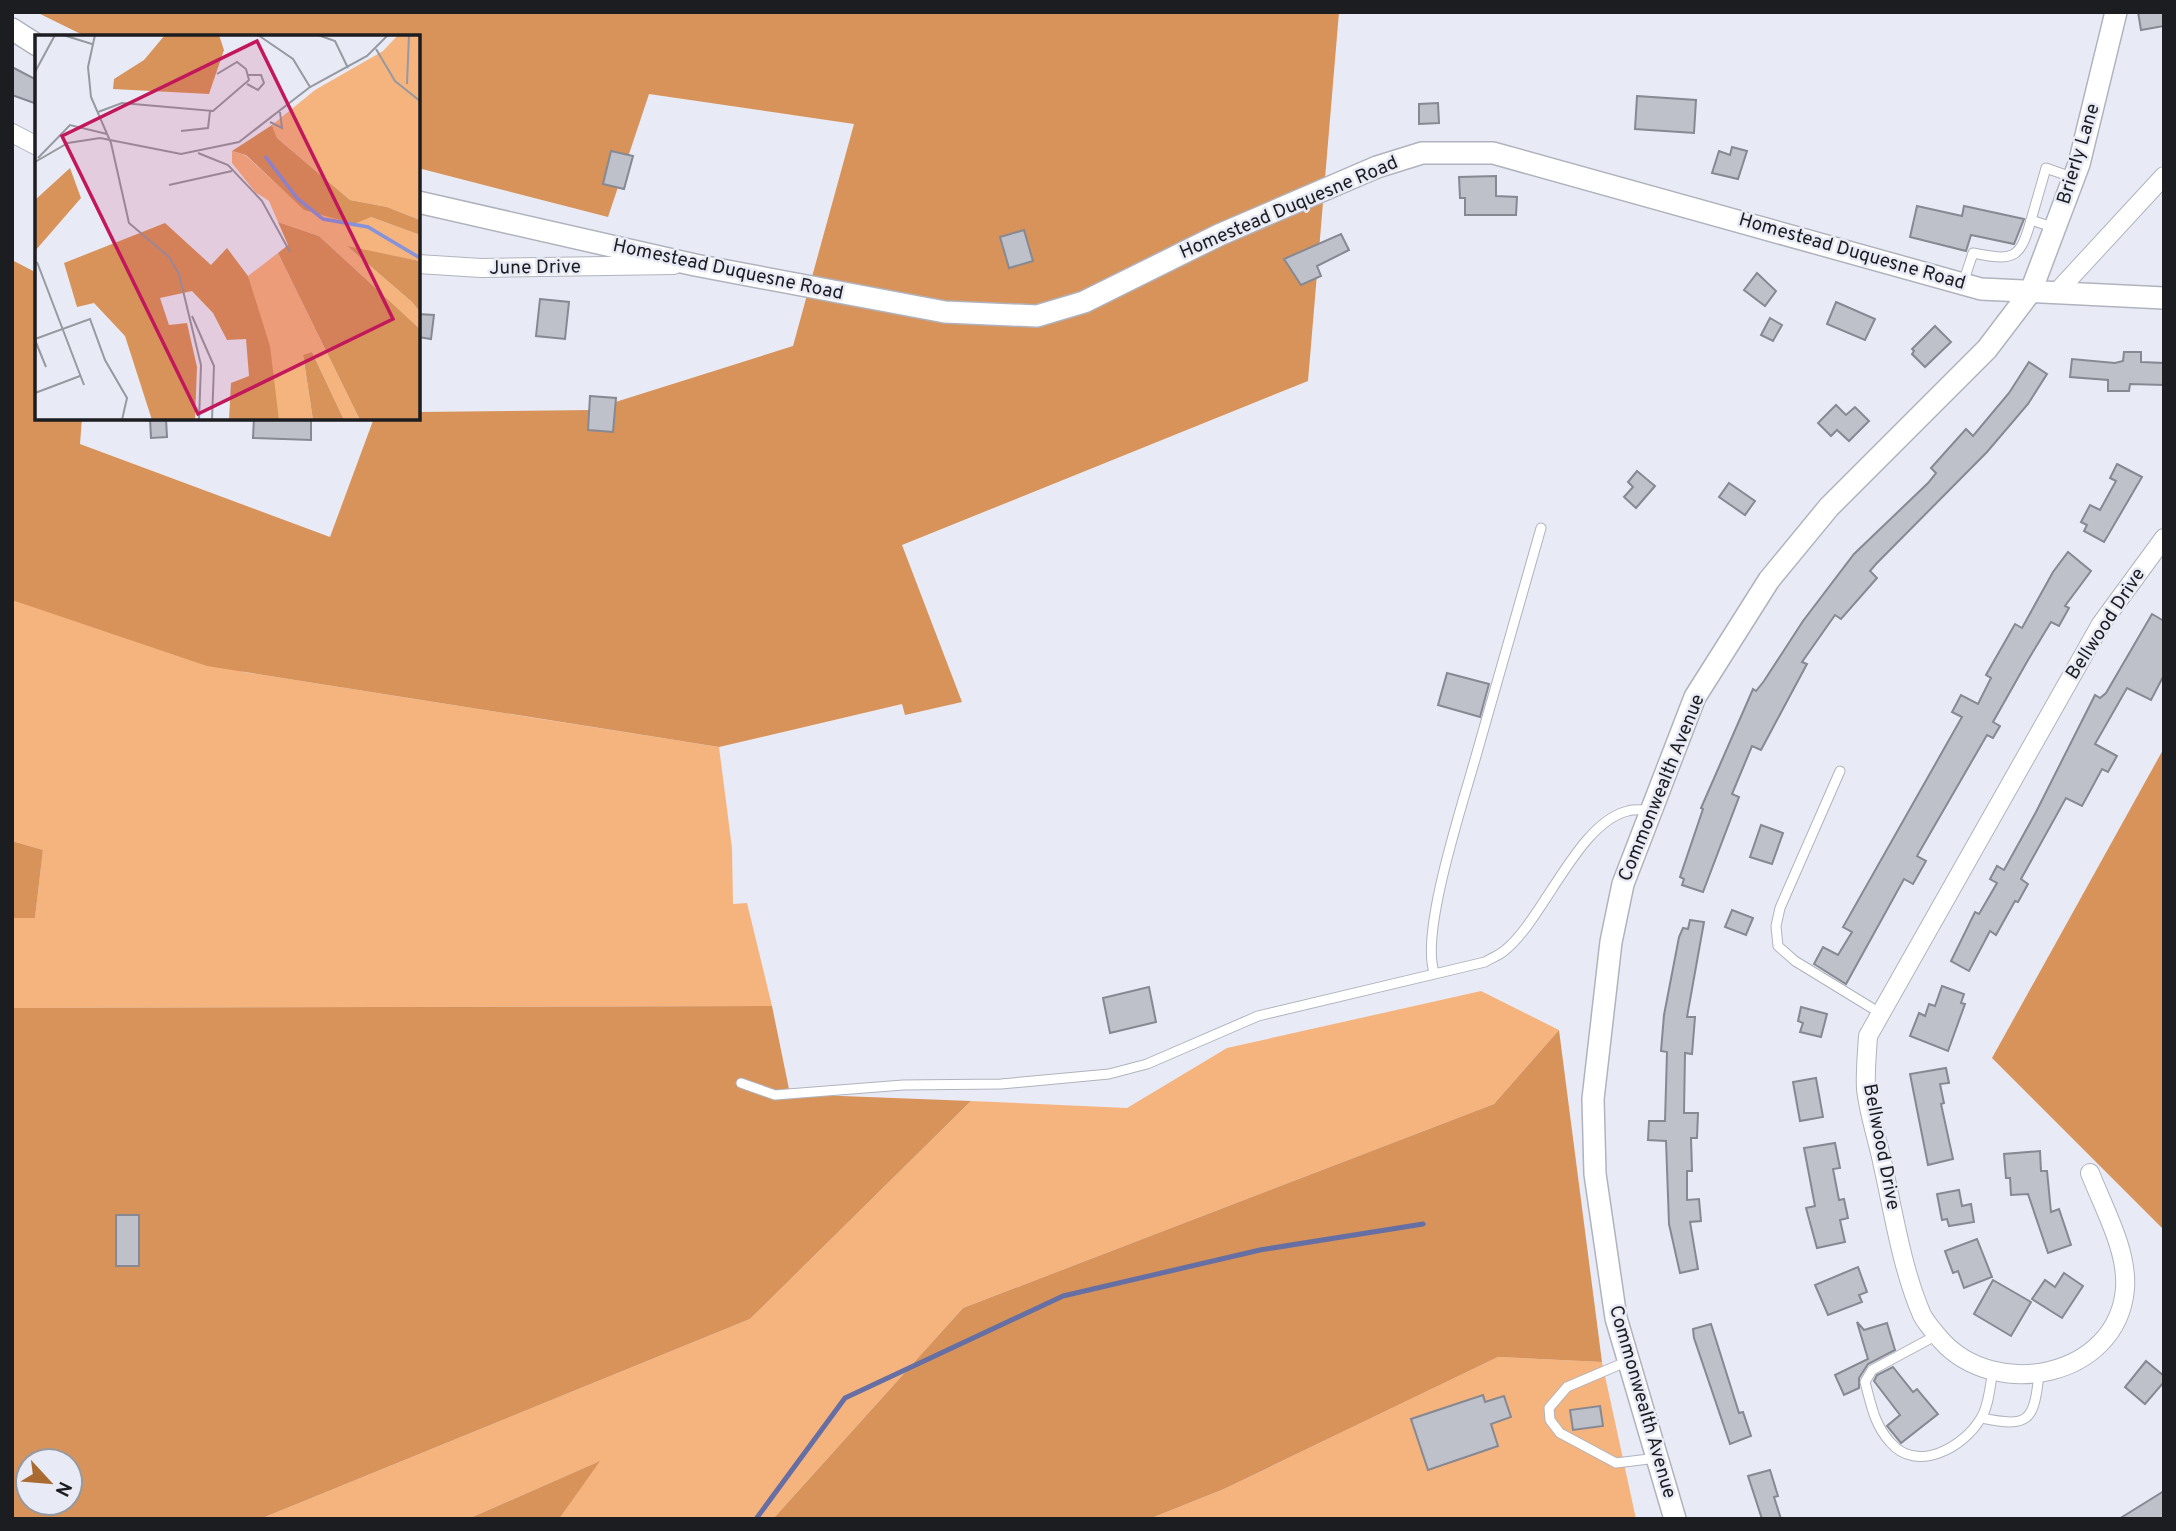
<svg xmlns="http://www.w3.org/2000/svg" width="2176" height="1531" font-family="Overpass,sans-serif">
	<rect width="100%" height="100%" fill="#e8ebf5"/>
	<g fill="#f5b37e">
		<path d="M12 595 244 672 719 747 732 848 733 904 747 903 772 1006 12 1008V918H35L43 850 12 841Z"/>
		<path d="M1481 991 1559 1030 1494 1104 963 1308 773 1519H559L598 1462 468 1519H260L750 1319 971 1101 1127 1108 1227 1048Z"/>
		<path d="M1498 1357 1602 1362 1636 1519H1149L1224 1489Z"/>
	</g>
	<g fill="#d8935a" fill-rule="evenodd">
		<path d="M36 12H1339L1308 381 902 545 962 702 905 715 902 704 719 747 207 666 12 600V260L37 273V418H82L80 444 330 537 374 418H418V412L590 410 793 346 854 124 649 94 608 217 418 168V37H87Z"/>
		<path d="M2164 748V1230L1992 1058Z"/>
		<path d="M12 841 43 850 35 918H12Z"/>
		<path d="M772 1006 790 1094 971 1101 750 1319 260 1519H12V1008ZM28 1461H70V1503H28Z"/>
		<path d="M1559 1030 1602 1362 1498 1357 1224 1489 1149 1519H773L963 1308 1494 1104Z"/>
		<path d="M600 1461 559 1519H468Z"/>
	</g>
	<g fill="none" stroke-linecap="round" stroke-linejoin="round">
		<path stroke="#666fa4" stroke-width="5" d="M756 1519 845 1398 1063 1296 1260 1250 1423 1224"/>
	</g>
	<g fill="#bec0ca" stroke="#868892" stroke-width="2">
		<path d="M2138 12H2164V26L2141 30Z"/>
		<path d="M12 67 37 80V104L12 95Z"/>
		<path d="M1637 96 1696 100 1694 133 1635 129Z"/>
		<path d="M1438 103 1439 123 1419 124V104Z"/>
		<path d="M1732 147 1747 151 1738 179 1712 173 1719 151 1730 155Z"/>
		<path d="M611 151 633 156 624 189 603 184Z"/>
		<path d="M1496 176V196L1517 197 1516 215H1465V198H1460L1459 177Z"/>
		<path d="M1917 206 1962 216 1964 206 2024 219 2014 244 1971 235 1966 251 1910 237Z"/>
		<path d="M1024 230 1033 261 1009 268 1000 237Z"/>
		<path d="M1341 234 1349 250 1317 266 1321 276 1301 285 1284 259Z"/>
		<path d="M1757 273 1776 291 1765 306 1744 290Z"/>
		<path d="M540 299 569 302 565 339 536 336Z"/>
		<path d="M1836 302 1875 319 1865 340 1827 324Z"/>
		<path d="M418 314 434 315 431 339 418 337Z"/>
		<path d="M1770 318 1782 325 1773 341 1761 335Z"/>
		<path d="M1935 326 1951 342 1925 367 1912 354 1914 351 1912 349Z"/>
		<path d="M2124 352H2141V362L2164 363V385L2130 384 2129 391H2108V380L2070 377 2072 359 2115 363 2123 361Z"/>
		<path d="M2029 362 2047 374 2028 404 1987 452 1876 564 1870 571 1877 578 1841 619 1835 615 1802 662 1807 664 1761 750 1752 746 1732 794 1739 797 1703 892 1682 885 1684 879 1680 877 1703 809 1701 808 1753 689 1756 691 1764 681 1803 621 1854 554 1928 483 1936 473 1931 468 1966 429 1973 436 2009 393Z"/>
		<path d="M590 396 616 398 613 432 588 430Z"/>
		<path d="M1836 405 1846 415 1855 407 1869 421 1849 441 1837 430 1831 436 1818 423Z"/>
		<path d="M254 418H311V440L253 438Z"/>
		<path d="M150 419H166L167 437 151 438Z"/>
		<path d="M2117 464 2142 477 2104 542 2084 531 2087 525 2081 522 2090 505 2100 510 2116 481 2110 478Z"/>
		<path d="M1637 471 1655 486 1636 508 1624 497 1633 487 1628 482Z"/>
		<path d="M1729 483 1755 501 1745 515 1719 497Z"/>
		<path d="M2068 552 2091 571 2065 606 2069 608 2059 626 2051 622 2028 660 1993 722 2000 726 1993 738 1987 735 1917 856 1926 861 1913 884 1904 879 1846 984 1814 964 1823 947 1838 955 1852 932 1843 927 1962 717 1952 712 1961 695 1978 704 1991 678 1986 675 2015 624 2022 628 2053 572Z"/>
		<path d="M2152 614 2164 621V675L2151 700 2127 688 2095 744 2117 756 2108 772 2102 769 2082 806 2066 798 2021 879 2028 884 2018 902 2015 901 1996 935 1990 931 1969 971 1951 961 1975 912 1979 914 1997 883 1990 879 1997 866 2004 870 2036 812 2095 695 2100 698 2106 693Z"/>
		<path d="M1447 673 1489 684 1480 717 1438 705Z"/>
		<path d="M1761 825 1783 833 1772 864 1750 857Z"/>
		<path d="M1732 910 1753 918 1746 935 1725 927Z"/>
		<path d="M1690 920 1704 922 1687 1017H1695L1692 1054 1685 1053 1684 1113H1698L1697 1138H1691L1692 1171H1687V1200L1699 1199 1701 1221 1690 1222 1698 1269 1680 1273 1669 1224 1666 1141 1648 1140 1649 1121H1665L1667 1052 1661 1051 1664 1015 1679 937 1683 928 1688 929Z"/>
		<path d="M1942 986 1964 994 1961 1003 1965 1004 1948 1051 1910 1036 1919 1013 1925 1016 1929 1004 1935 1006Z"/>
		<path d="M1149 987 1156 1022 1110 1033 1103 998Z"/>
		<path d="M1801 1007 1827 1014 1821 1037 1800 1032 1803 1023 1798 1021Z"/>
		<path d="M1946 1068 1949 1083 1940 1084 1944 1103 1941 1104 1953 1159 1928 1165 1910 1074Z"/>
		<path d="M1816 1078 1823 1117 1800 1121 1793 1082Z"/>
		<path d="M1835 1143 1840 1168 1833 1169 1839 1200 1844 1199 1848 1218 1840 1220 1845 1242 1817 1248 1806 1208 1815 1206 1804 1148Z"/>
		<path d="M2040 1151 2041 1171H2047L2051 1212 2059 1209 2071 1245 2048 1253 2028 1194 2011 1195 2010 1178H2006L2004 1154Z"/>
		<path d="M1959 1190 1962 1206 1971 1204 1974 1222 1949 1226 1947 1219 1942 1220 1937 1194Z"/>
		<rect x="116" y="1215" width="23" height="51"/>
		<path d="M1977 1239 1992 1277 1964 1288 1958 1271 1953 1273 1945 1251Z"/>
		<path d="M1858 1267 1867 1292 1859 1295 1862 1302 1828 1315 1815 1285Z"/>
		<path d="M2064 1273 2083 1286 2062 1318 2032 1299 2045 1280 2055 1287Z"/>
		<path d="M1993 1280 2031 1302 2011 1336 1974 1314Z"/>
		<path d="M1857 1322 1864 1330 1887 1323 1895 1350 1868 1364 1859 1378V1388L1844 1395 1835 1375 1868 1359Z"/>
		<path d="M1711 1324 1739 1413 1743 1412 1751 1436 1730 1444 1694 1338 1693 1329Z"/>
		<path d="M2146 1361 2164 1376V1382L2145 1404 2125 1387Z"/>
		<path d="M1893 1367 1913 1392 1917 1389 1938 1414 1901 1443 1887 1426 1900 1415 1874 1381 1877 1375Z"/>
		<path d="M1483 1395 1485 1402 1504 1396 1511 1417 1491 1424 1498 1446 1428 1470 1411 1419Z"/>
		<path d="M1600 1406 1603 1426 1573 1430 1570 1410Z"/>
		<path d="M1770 1470 1778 1496 1774 1497 1781 1519H1762L1748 1476Z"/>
		<path d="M2164 1491V1519H2119Z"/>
	</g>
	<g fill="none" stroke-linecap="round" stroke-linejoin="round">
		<defs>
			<g id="service">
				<path d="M2055 228 2031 220 2046 168 2074 178"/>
				<path d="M1963 283 1973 253C2013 261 2020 260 2031 220"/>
				<path d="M1840 771 1780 908 1776 926 1778 946 1795 961 1880 1013"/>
				<path d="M1434 972C1420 930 1465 797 1478 749 1499 676 1520 602 1541 528"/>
				<path d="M741 1083 775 1095 903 1085 1001 1084 1109 1074 1147 1064 1258 1016 1485 962C1491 958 1498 956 1504 951 1543 921 1578 822 1628 811 1634 809 1642 810 1649 810"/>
				<path d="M1937 1335 1872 1370 1865 1382C1871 1404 1874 1424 1890 1442 1917 1474 1964 1447 1981 1418 1989 1406 1990 1385 1993 1370"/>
				<path d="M1628 1361 1567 1387 1549 1408 1550 1420 1560 1433 1616 1463 1657 1458"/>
				<path d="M1982 1418C2029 1428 2034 1421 2039 1374"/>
			</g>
			<g id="minor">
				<path d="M12 133 37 146"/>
				<path d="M418 264 481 268 674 265"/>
				<path d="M2056 293 2164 176"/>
				<path d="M2090 1173C2104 1209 2128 1251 2125 1289 2117 1378 1995 1401 1941 1340 1935 1333 1926 1323 1922 1315 1902 1269 1894 1215 1883 1166 1878 1141 1869 1115 1866 1089 1865 1072 1867 1053 1868 1036L2101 624 2164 538"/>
			</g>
			<g id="tertiary">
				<path d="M12 29 37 45"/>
				<path d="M418 202 695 265 945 312 1037 316 1084 302 1219 235 1377 167 1422 153H1493L1981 289 2164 298"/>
				<path d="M1675 1519 1616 1318 1595 1174 1593 1099 1611 942 1623 884 1695 697 1769 580 1829 507 1987 349 2031 291 2079 164 2116 12"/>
			</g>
		</defs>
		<use href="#service" stroke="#b0b3bd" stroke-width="11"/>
		<use href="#minor" stroke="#b0b3bd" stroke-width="20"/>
		<use href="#tertiary" stroke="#b0b3bd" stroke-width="24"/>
		<use href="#service" stroke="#fff" stroke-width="9"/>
		<use href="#minor" stroke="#fff" stroke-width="18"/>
		<use href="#tertiary" stroke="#fff" stroke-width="21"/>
	</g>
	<g text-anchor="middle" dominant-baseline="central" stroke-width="5" stroke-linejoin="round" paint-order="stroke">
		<g font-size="19" fill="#1c1d21" stroke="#e8ebf5">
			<text transform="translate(2079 154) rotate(-73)">Brierly Lane</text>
			<text transform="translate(1289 208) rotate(-23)">Homestead Duquesne Road</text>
			<text transform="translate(1852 252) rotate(16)">Homestead Duquesne Road</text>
			<text transform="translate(535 268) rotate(-1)">June Drive</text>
			<text transform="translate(728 270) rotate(12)">Homestead Duquesne Road</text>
			<text transform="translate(2106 624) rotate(-57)">Bellwood Drive</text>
			<text transform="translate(1662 788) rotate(-68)">Commonwealth Avenue</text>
			<text transform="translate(1881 1147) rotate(79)">Bellwood Drive</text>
			<text transform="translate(1642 1402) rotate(74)">Commonwealth Avenue</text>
		</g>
	</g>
	<g transform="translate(35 35)">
		<rect width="385" height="385" fill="#e8ebf5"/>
		<path d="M363 0H385V185L352 172 315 165 242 103 237 90 280 55 348 16ZM197 116 210 120 270 175 336 182 385 200V226L313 212 377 267 385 277V294L284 201 243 187 234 166 220 157 197 128ZM243 218 325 385H309L277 317 268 321 278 385H244L213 241Z" fill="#f5b37e"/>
		<path d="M130 0H184L189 15 174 59 78 54 79 44 109 25ZM237 90 242 103 315 165 352 172 385 185V200L336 182 319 189 269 175 211 120 197 116ZM35 133 46 163 0 216V165ZM243 187 284 201 385 294V385H325L243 218 253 210ZM130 188 176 230 192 213 213 241 235 311 244 385H194L196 348 214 341 211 304 192 305 178 278 157 256 125 263 134 290 152 288 162 332 160 385H117L90 301 59 268 42 272 29 228ZM312 211 385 226V277L377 267ZM277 317 309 385H278L268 320Z" fill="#d8935a"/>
		<path fill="none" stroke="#8592dc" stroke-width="3.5" d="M230 121 262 163 288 184 333 192 385 223"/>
		<path fill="none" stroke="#9699a0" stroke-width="2" d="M28 0 57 9M60 0 53 32 56 62 76 108 94 188 134 222 144 239 166 330 164 385M223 0 258 24 275 52M283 0 300 6 313 33M341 14 360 46 385 66M0 37 20 0M212 49 223 55 229 48 226 40H213M372 49 374 0M63 77 87 68 178 76 214 45 211 34 202 27 182 39M235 87 247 93 245 77M146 96 173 93 175 76M163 118 193 130 227 166 255 217M3 123 35 90 72 99M0 127 33 108 65 103 146 119 204 107 275 52 332 21 353 0M134 150 197 136M2 227 49 350M157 281 179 331 177 385M0 304 55 284 70 325 92 363 87 385M0 305 11 332M0 358 45 341"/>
		<path fill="#c2185b" fill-opacity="0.15" stroke="#c2185b" stroke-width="3.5" d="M222 6 358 284 163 379 27 101Z"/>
		<rect width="385" height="385" fill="none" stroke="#1c1d21" stroke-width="3.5"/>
	</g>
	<rect width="2176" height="1531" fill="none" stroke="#1c1d21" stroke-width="28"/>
	<g transform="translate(49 1482) rotate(116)"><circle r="33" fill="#e8ebf5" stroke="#9699a0" stroke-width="2"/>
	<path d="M0-5L12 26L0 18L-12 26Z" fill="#aa6b32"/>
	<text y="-10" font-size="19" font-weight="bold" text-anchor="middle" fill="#1c1d21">N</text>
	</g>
</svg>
